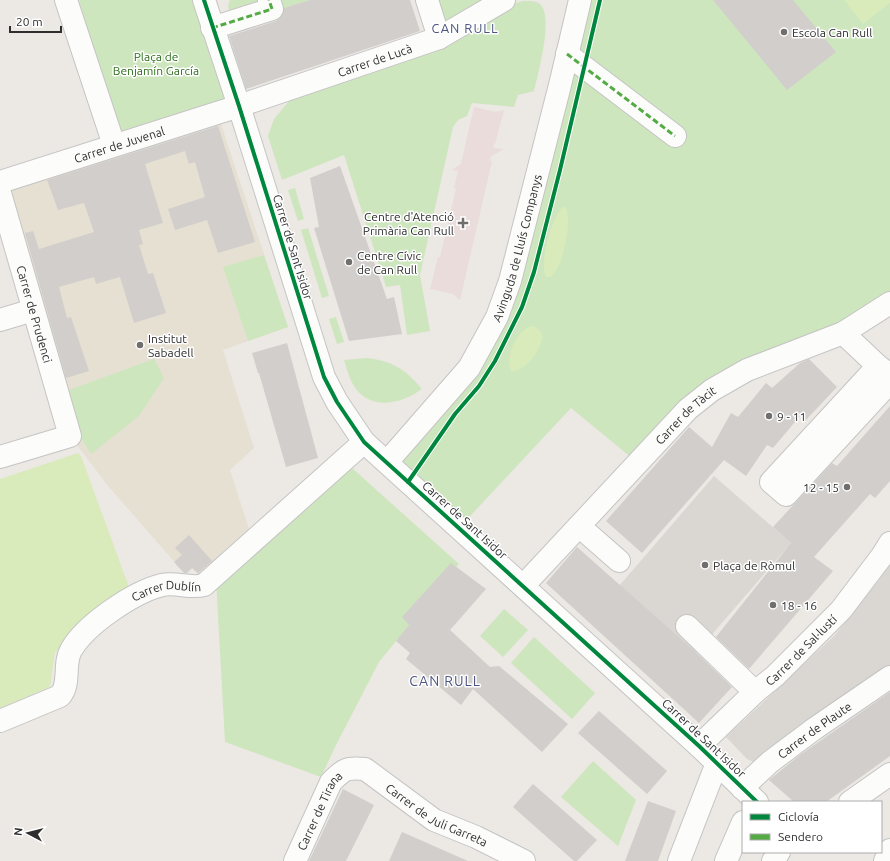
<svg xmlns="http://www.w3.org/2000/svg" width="890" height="861" font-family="Ubuntu,sans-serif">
	<rect width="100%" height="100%" fill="#ece8e4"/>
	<path fill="#e6e0d3" d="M217 112 288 327 223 350 254 448 230 470 250 532 201 577 192 568 185 574 108 486 70 436 0 182Z"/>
	<path fill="#e9dcdb" d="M474 107 496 112 504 110 495 144H494L493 148 504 149 491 156 490 161H492L460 300 453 294 430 289 438 257H440L456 189 454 188 458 171 452 170 461 164Z"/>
	<g fill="#cee6be">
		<path d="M79 0H196L227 100 120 137Z"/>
		<path d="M230 0H266L229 11 228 6Z"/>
		<path d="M281 0H310L279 10 278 3Z"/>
		<path d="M437 0H489L446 29Z"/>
		<path d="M580 0H890V303L747 370 638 463 571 408 459 528 387 462 497 317Z"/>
		<path d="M523 1C530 1 536 0 541 5 553 20 538 74 534 91L518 95 514 107 472 103 467 116 458 120 453 127 420 275 430 331 407 335 400 285 386 287 344 155 282 180 268 136 274 119 290 100 441 42 516 3Z"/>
		<path d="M295 188 304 219 298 221 288 190Z"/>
		<path d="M308 228 329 296 322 298 301 230Z"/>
		<path d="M264 255 288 327 248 341 223 267Z"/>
		<path d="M336 317 344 342 337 344 329 319Z"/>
		<path d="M366 358C393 361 405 369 422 389 403 403 373 411 356 389 350 381 347 370 344 360Z"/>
		<path d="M154 359 164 378 139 416 91 454 76 430 66 391Z"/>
		<path d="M352 468 459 564 379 662 336 745 321 777 225 742 216 580Z"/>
		<path d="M504 609 528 630 503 657 480 636Z"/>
		<path d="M534 637 595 693 572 719 511 663Z"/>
		<path d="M593 761 636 800 618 846 561 797Z"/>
	</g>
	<g fill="#d9eabb">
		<path d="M844 0H890V3L863 24Z"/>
		<path d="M563 207H565C573 217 564 253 559 265 557 269 555 272 552 276L550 277H546C539 262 551 218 563 207Z"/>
		<path d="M533 326C537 328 541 330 542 335 544 347 524 374 511 371 505 356 517 328 533 326Z"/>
		<path d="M78 453 81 456 130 590 55 652 50 687 0 708V479Z"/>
	</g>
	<g fill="#dad6d2">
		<path d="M714 476 791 543 696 653 619 586Z"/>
		<path d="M890 562V667L829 705 763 760 754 762 747 759 726 737 835 635 879 580Z"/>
	</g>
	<g fill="#d1cecb">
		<path d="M310 0H410L420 31 246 89 229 36 276 21 281 17 284 8Z"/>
		<path d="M713 0H793L836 52 787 90Z"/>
		<path d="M218 126 255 242 218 253 207 220 175 230 168 209 205 197 195 162 189 164 185 151 145 164 163 223 139 230 143 244 139 245 148 274 153 273 166 313 134 323 120 277 96 284 94 277 59 287 67 318 71 317 89 371 66 378 25 233 33 231 39 249 94 232 84 203 58 210 47 180Z"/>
		<path d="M340 166 387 299 394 297 402 334 349 341 314 228 319 227 310 178Z"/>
		<path d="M287 343 318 458 286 467 259 373H258L252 353Z"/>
		<path d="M809 359 837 387 805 421 800 416 773 448 767 445 746 476 724 460 642 553 606 521 689 427 712 447 731 413 738 417 766 383 772 388 800 363Z"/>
		<path d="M890 406V481L875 498 870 494 814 557 833 571 749 669 716 637 791 543 773 527 832 463 837 466Z"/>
		<path d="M189 535 212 561 198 573 192 568 187 573H184L174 562 182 555 175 548Z"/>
		<path d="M577 547 700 656 732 687 699 723 546 583Z"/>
		<path d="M451 563 486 589 450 630 490 667 499 666 568 724 542 752 473 689 461 705 406 659 410 653 396 641 409 625 402 617Z"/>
		<path d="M890 692V756L826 802H794L769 780 800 755Z"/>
		<path d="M599 711 667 771 647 794 578 733Z"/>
		<path d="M533 784 597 840 577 861H574L513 807Z"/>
		<path d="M343 789 374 805 346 861H309Z"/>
		<path d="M648 801 676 811 658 861H625Z"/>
		<path d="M402 832 468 861H389Z"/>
	</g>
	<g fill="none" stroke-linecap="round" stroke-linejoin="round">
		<defs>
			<g id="minor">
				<path d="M66 0 114 145"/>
				<path d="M204 0 239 106 324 377 337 402 364 442 699 746 757 802"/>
				<path d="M427 0 439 38"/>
				<path d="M212 28 272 9 269 0"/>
				<path d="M567 54 675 136"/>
				<path id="s1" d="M0 182 239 106 439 38 504 0"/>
				<path id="s2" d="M0 193 70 436 0 457"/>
				<path d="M0 320 33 310"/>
				<path d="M843 333 878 366 890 375"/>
				<path d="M878 366 771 482 786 495 890 382"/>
				<path id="s3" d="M387 462 469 368 497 317 510 281 561 81 580 0"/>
				<path d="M579 526 619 561"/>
				<path id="s4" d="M523 586 688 409 712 390 747 370 843 333 890 303"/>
				<path d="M687 626 755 692"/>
				<path id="s5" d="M0 721 60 696C71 684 63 664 71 650 86 624 134 592 162 585 176 582 191 589 204 585L364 442"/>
				<path id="s6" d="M699 746 755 692 775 676 841 610 882 556 890 543"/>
				<path id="s7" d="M742 788 770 762 814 729 890 677"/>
				<path d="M850 802 890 774"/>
				<path id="s8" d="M295 861 331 782C344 769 347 767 365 769L434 820 476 837 524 861"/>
				<path d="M679 861 717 763"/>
				<path d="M726 861 743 822"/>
				<path d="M773 861 779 852"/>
				<path d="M885 861 890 850"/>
			</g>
		</defs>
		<use href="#minor" stroke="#c5c4c5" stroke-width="24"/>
		<use href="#minor" stroke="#fcfcfb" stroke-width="22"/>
		<g stroke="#54ab44" stroke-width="3" stroke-dasharray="6 3" stroke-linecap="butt">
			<path d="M212 28 272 9 269 0"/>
			<path d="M567 54 675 136"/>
		</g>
		<defs>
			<g id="cycleway">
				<path d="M204 0 239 106 324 377 337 402 364 442 699 746 757 802"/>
				<path d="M408 482 455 414 479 386 495 361 522 307 534 272 560 170 600 0"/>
			</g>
		</defs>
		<use href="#cycleway" stroke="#fff" stroke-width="6"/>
		<use href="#cycleway" stroke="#00873e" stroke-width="4"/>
	</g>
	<g fill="#706f6e" stroke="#fff" stroke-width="1.5">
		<circle cx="784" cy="32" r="4"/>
		<path d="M461 217h4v4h4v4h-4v4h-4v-4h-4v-4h4z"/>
		<circle cx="349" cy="262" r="4"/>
		<circle cx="140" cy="345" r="4"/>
		<circle cx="769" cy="416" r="4"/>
		<circle cx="847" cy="487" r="4"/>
		<circle cx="705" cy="565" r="4"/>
		<circle cx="773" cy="605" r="4"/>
	</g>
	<g text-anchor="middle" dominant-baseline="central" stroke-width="3" stroke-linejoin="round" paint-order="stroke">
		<g font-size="12" fill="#2e2e2e" stroke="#fff" text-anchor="start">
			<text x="792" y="32">Escola Can Rull</text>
			<text x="454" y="216" text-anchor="end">Centre d'Atenció<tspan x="454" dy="14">Primària Can Rull</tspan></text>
			<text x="357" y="255">Centre Cívic<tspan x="357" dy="14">de Can Rull</tspan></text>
			<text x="148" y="338">Institut<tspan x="148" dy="14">Sabadell</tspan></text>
			<text x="777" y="416">9 - 11</text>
			<text x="839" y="487" text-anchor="end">12 - 15</text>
			<text x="713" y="565">Plaça de Ròmul</text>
			<text x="781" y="605">18 - 16</text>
		</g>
		<g font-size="12" fill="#2c6e1b" stroke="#fff">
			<text x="156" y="56">Plaça de<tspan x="156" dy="14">Benjamín García</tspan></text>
		</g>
		<g font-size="12" fill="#2e2e2e" stroke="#fff">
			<text stroke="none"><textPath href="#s1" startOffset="394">Carrer de Lucà</textPath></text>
			<text stroke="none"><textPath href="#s1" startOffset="125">Carrer de Juvenal</textPath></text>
			<text transform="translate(293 247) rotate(73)">Carrer de Sant Isidor</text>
			<text stroke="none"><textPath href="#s3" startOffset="255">Avinguda de Lluís Companys</textPath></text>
			<text stroke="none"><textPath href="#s2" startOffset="126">Carrer de Prudenci</textPath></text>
			<text stroke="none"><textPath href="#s4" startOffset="236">Carrer de Tàcit</textPath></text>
			<text transform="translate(465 520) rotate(42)">Carrer de Sant Isidor</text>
			<text stroke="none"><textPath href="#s5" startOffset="230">Carrer Dublín</textPath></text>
			<text stroke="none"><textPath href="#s6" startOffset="140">Carrer de Sal·lustí</textPath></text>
			<text stroke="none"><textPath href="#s7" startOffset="93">Carrer de Plaute</textPath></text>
			<text transform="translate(704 738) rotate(43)">Carrer de Sant Isidor</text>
			<text stroke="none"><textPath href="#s8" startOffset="56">Carrer de Tirana</textPath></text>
			<text stroke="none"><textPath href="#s8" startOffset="211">Carrer de Juli Garreta</textPath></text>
		</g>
		<g font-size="13" letter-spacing="1" fill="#4d5680" stroke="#fff">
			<text x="465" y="28">CAN RULL</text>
		</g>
		<g font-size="14" letter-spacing="1" fill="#4d5680" stroke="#fff">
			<text x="445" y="681">CAN RULL</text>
		</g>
	</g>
	<rect x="742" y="801" width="140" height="52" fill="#ffffff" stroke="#ababab"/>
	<rect x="750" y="814" width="20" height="6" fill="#00873e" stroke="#ababab"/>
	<text x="778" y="821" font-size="12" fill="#2e2e2e">Ciclovía</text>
	<rect x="750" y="834" width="20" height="6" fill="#54ab44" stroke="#ababab"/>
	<text x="778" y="841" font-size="12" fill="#2e2e2e">Sendero</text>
	<g transform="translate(28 833) rotate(277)" stroke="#ffffff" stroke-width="3" paint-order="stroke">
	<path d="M0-3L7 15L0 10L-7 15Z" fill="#2e2e2e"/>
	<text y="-6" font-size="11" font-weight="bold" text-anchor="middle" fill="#2e2e2e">N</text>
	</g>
	<path d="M10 26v6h51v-6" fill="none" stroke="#2e2e2e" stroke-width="2"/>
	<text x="16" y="26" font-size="12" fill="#2e2e2e" stroke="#ffffff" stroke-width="3" paint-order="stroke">20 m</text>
</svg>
